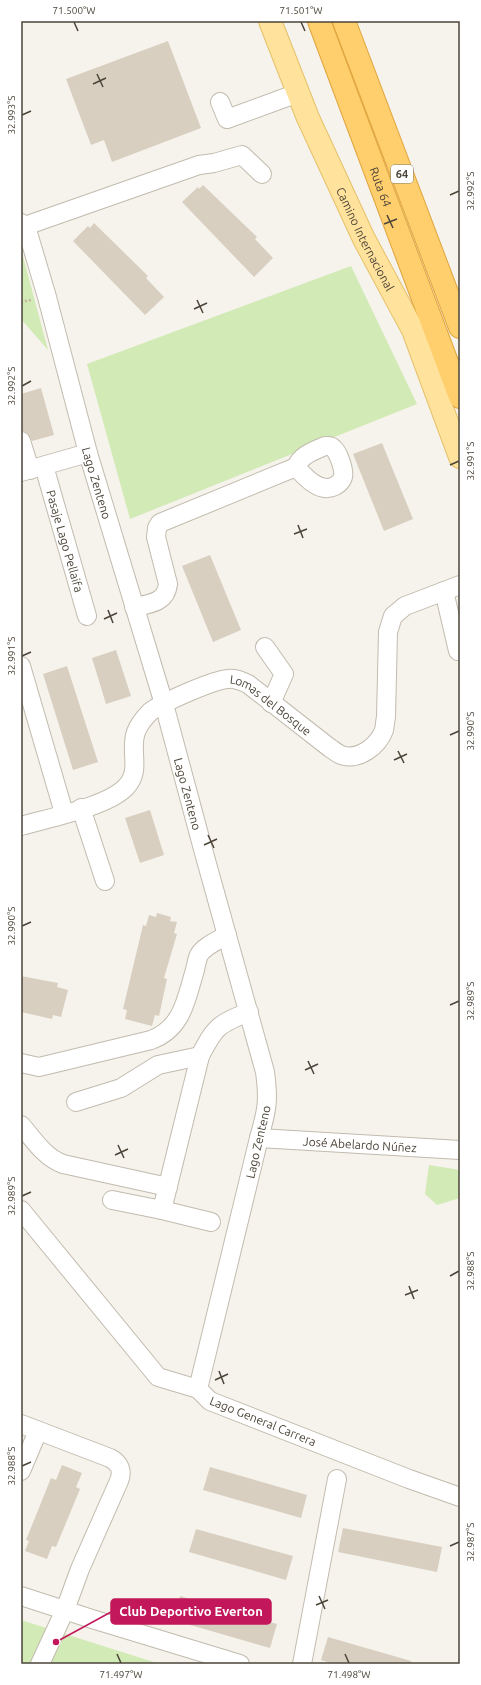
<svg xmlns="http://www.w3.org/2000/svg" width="481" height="1685" font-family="Ubuntu,sans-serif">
	<rect width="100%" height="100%" fill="#f6f3ec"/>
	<g fill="#d2eab5">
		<path d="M21 249 48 350 21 319Z"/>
		<path d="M351 266 417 404 130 519 87 364Z"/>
		<path d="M429 1165 460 1170V1198L437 1205 425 1194Z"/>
		<path d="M21 1620 160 1664H21Z"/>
	</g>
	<g fill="#d8cfc1">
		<path d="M168 41 201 128 112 162 104 140 91 145 66 79Z"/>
		<path d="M203 185 257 237 255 239 273 258 254 277 182 202 198 187 199 189Z"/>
		<path d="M94 223 148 276 146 278 164 297 145 315 73 241 88 226 90 228Z"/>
		<path d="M41 388 54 435 32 441 28 434 21 430V394Z"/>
		<path d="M382 443 413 519 384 531 353 454Z"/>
		<path d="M210 555 241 630 213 642 182 566Z"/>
		<path d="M116 650 131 696 106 704 92 658Z"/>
		<path d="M67 666 98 762 73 770 43 674Z"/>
		<path d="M150 810 164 855 140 863 125 818Z"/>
		<path d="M157 913 171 917 170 921 177 922 174 933 177 934 164 978 167 979 159 1016 155 1015 152 1026 125 1019 127 1010 123 1009 143 925 146 926 149 915 156 917Z"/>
		<path d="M21 976 58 983 57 987 68 990 61 1017 53 1015 52 1019 21 1012Z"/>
		<path d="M62 1465 82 1473 76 1487 80 1489 56 1547 52 1546 47 1559 25 1551 29 1541 26 1540 51 1478 56 1480Z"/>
		<path d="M210 1467 307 1495 301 1518 203 1490Z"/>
		<path d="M343 1528 442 1547 437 1572 338 1552Z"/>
		<path d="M196 1529 293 1556 286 1580 189 1552Z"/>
		<path d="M180 1596 277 1624 270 1648 173 1620Z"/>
		<path d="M328 1637 411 1661V1664H333L321 1660Z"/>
	</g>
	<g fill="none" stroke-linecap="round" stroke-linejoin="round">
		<defs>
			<g id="minor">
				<path d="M220 102 227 119 298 93"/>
				<path id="s1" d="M21 223 25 226 28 233 47 297 88 453 164 704 204 853 265 1072C269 1101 267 1110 259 1138L198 1389"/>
				<path d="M25 226 199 165 214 163 242 155 262 174"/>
				<path d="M21 441 30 470"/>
				<path d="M325 446C328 446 331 445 333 448 338 451 345 471 343 477 342 480 339 484 335 486 320 494 305 477 296 467 301 455 313 451 325 446Z"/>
				<path id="s2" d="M44 466 87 616"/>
				<path d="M21 472 88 453"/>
				<path d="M444 591 458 651"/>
				<path d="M134 607C149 604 166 603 168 584L156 537 157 528 160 523 296 467"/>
				<path d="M265 647 284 674 271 703"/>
				<path d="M21 666 64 813"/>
				<path d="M81 808 105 881"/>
				<path id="s3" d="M21 826C48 818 107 807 126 787 142 770 129 751 136 732 139 724 144 718 150 712 161 703 213 680 228 679 235 678 241 681 248 684L330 748C333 750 337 753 341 755 359 761 378 746 384 730 385 726 385 721 386 717L388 632 393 616 405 606 460 585"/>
				<path d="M21 1063 39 1067 151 1040C183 1028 186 999 195 970 196 965 197 959 199 955 204 946 219 940 227 935"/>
				<path d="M76 1102 121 1088 158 1065 200 1056"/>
				<path d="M21 1125C34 1140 44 1157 63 1164L168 1187"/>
				<path id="s4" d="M259 1138 460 1150"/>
				<path d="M112 1200 162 1210 200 1056C215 1027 218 1024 249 1012"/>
				<path d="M21 1210 158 1377 198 1389 210 1401 409 1479 460 1497"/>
				<path d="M162 1210 211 1222"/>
				<path d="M21 1424 110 1458C120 1463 123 1471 119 1481L80 1569 65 1610 40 1664"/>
				<path d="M21 1471 38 1431"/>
				<path d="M21 1596 92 1619 240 1664"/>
				<path d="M302 1664 337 1479"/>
			</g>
			<g id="major">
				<path id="s5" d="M270 21 308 118 364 239 413 330 460 457"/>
			</g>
			<g id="highway">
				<path id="s6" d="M319 21 460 397"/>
				<path d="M344 21 460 327"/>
			</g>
		</defs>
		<use href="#minor" stroke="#c2bbae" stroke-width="20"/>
		<use href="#major" stroke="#e6c16a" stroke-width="24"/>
		<use href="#highway" stroke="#e0a43c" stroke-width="24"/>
		<path stroke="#c4b79f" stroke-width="2.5" stroke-dasharray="2 2" stroke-linecap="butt" d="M21 302 31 300"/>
		<use href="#minor" stroke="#fff" stroke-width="18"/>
		<use href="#major" stroke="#ffe39c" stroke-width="22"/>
		<use href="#highway" stroke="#ffcf6e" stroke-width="22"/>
	</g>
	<path fill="none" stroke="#4b4439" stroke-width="1.5" d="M74 22 78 31M301 22 305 31M97 74 103 87M93 84 106 78M22 115 31 111M450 195 459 191M387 215 393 228M384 224 397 219M197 300 203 313M194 309 207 303M22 386 31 381M450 465 459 461M298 525 303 538M294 534 307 529M108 610 113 623M104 619 117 613M22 656 31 652M450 735 459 731M398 751 404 763M394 760 407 754M208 835 214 848M204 845 217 839M22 926 31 922M450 1005 459 1001M308 1061 314 1074M305 1070 318 1064M118 1145 124 1158M115 1155 128 1149M22 1196 31 1192M450 1276 459 1271M409 1286 414 1299M405 1295 418 1290M219 1371 224 1384M215 1380 228 1374M22 1466 31 1462M450 1546 459 1542M319 1596 325 1609M316 1605 328 1600M117 1654 121 1663M345 1654 349 1663"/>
	<g text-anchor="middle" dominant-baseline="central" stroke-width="4" stroke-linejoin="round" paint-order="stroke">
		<rect fill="#fff" stroke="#817c74" stroke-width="1" x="391" y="165" width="22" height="18" rx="3"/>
		<g font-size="11" font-weight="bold" fill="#4b4439">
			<text x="402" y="174">64</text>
		</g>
		<g font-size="12" fill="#4b4439" stroke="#fff">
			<text stroke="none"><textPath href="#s6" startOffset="177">Ruta 64</textPath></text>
			<text stroke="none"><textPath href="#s5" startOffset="238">Camino Internacional</textPath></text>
			<text stroke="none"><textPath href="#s1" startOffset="272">Lago Zenteno</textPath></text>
			<text stroke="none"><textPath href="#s2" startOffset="78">Pasaje Lago Pellaifa</textPath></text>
			<text stroke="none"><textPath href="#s3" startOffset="331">Lomas del Bosque</textPath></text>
			<text stroke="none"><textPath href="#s1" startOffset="596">Lago Zenteno</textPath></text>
			<text transform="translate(258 1142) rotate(-77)">Lago Zenteno</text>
			<text stroke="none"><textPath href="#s4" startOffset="101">José Abelardo Núñez</textPath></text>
			<text transform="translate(263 1421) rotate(22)">Lago General Carrera</text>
		</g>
	</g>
	<path fill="none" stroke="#c2185b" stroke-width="1.5" d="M56 1642L111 1612"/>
	<circle fill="#c2185b" stroke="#fff" stroke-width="1.5" cx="56" cy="1642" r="4"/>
	<rect fill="#c2185b" stroke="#c2185b" stroke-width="1.5" x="111" y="1599" width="160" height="25" rx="4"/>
	<g font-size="13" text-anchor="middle" font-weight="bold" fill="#fff">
		<text x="191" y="1616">Club Deportivo Everton</text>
	</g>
	<rect width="481" height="1685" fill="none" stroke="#ffffff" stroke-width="44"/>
	<rect x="22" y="22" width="437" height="1641" fill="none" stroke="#4b4439" stroke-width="1.5"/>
	<g font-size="10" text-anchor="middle" fill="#4b4439">
		<text x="74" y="14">71.500°W</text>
		<text x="301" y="14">71.501°W</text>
		<text transform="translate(11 115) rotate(-90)" y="4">32.993°S</text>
		<text transform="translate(470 191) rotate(-90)" y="4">32.992°S</text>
		<text transform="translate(11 386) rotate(-90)" y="4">32.992°S</text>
		<text transform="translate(470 461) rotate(-90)" y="4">32.991°S</text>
		<text transform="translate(11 656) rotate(-90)" y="4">32.991°S</text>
		<text transform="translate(470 731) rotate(-90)" y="4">32.990°S</text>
		<text transform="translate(11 926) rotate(-90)" y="4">32.990°S</text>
		<text transform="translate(470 1001) rotate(-90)" y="4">32.989°S</text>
		<text transform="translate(11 1196) rotate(-90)" y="4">32.989°S</text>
		<text transform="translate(470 1271) rotate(-90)" y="4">32.988°S</text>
		<text transform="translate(11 1466) rotate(-90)" y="4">32.988°S</text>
		<text transform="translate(470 1542) rotate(-90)" y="4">32.987°S</text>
		<text x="121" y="1678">71.497°W</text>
		<text x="349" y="1678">71.498°W</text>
	</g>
</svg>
